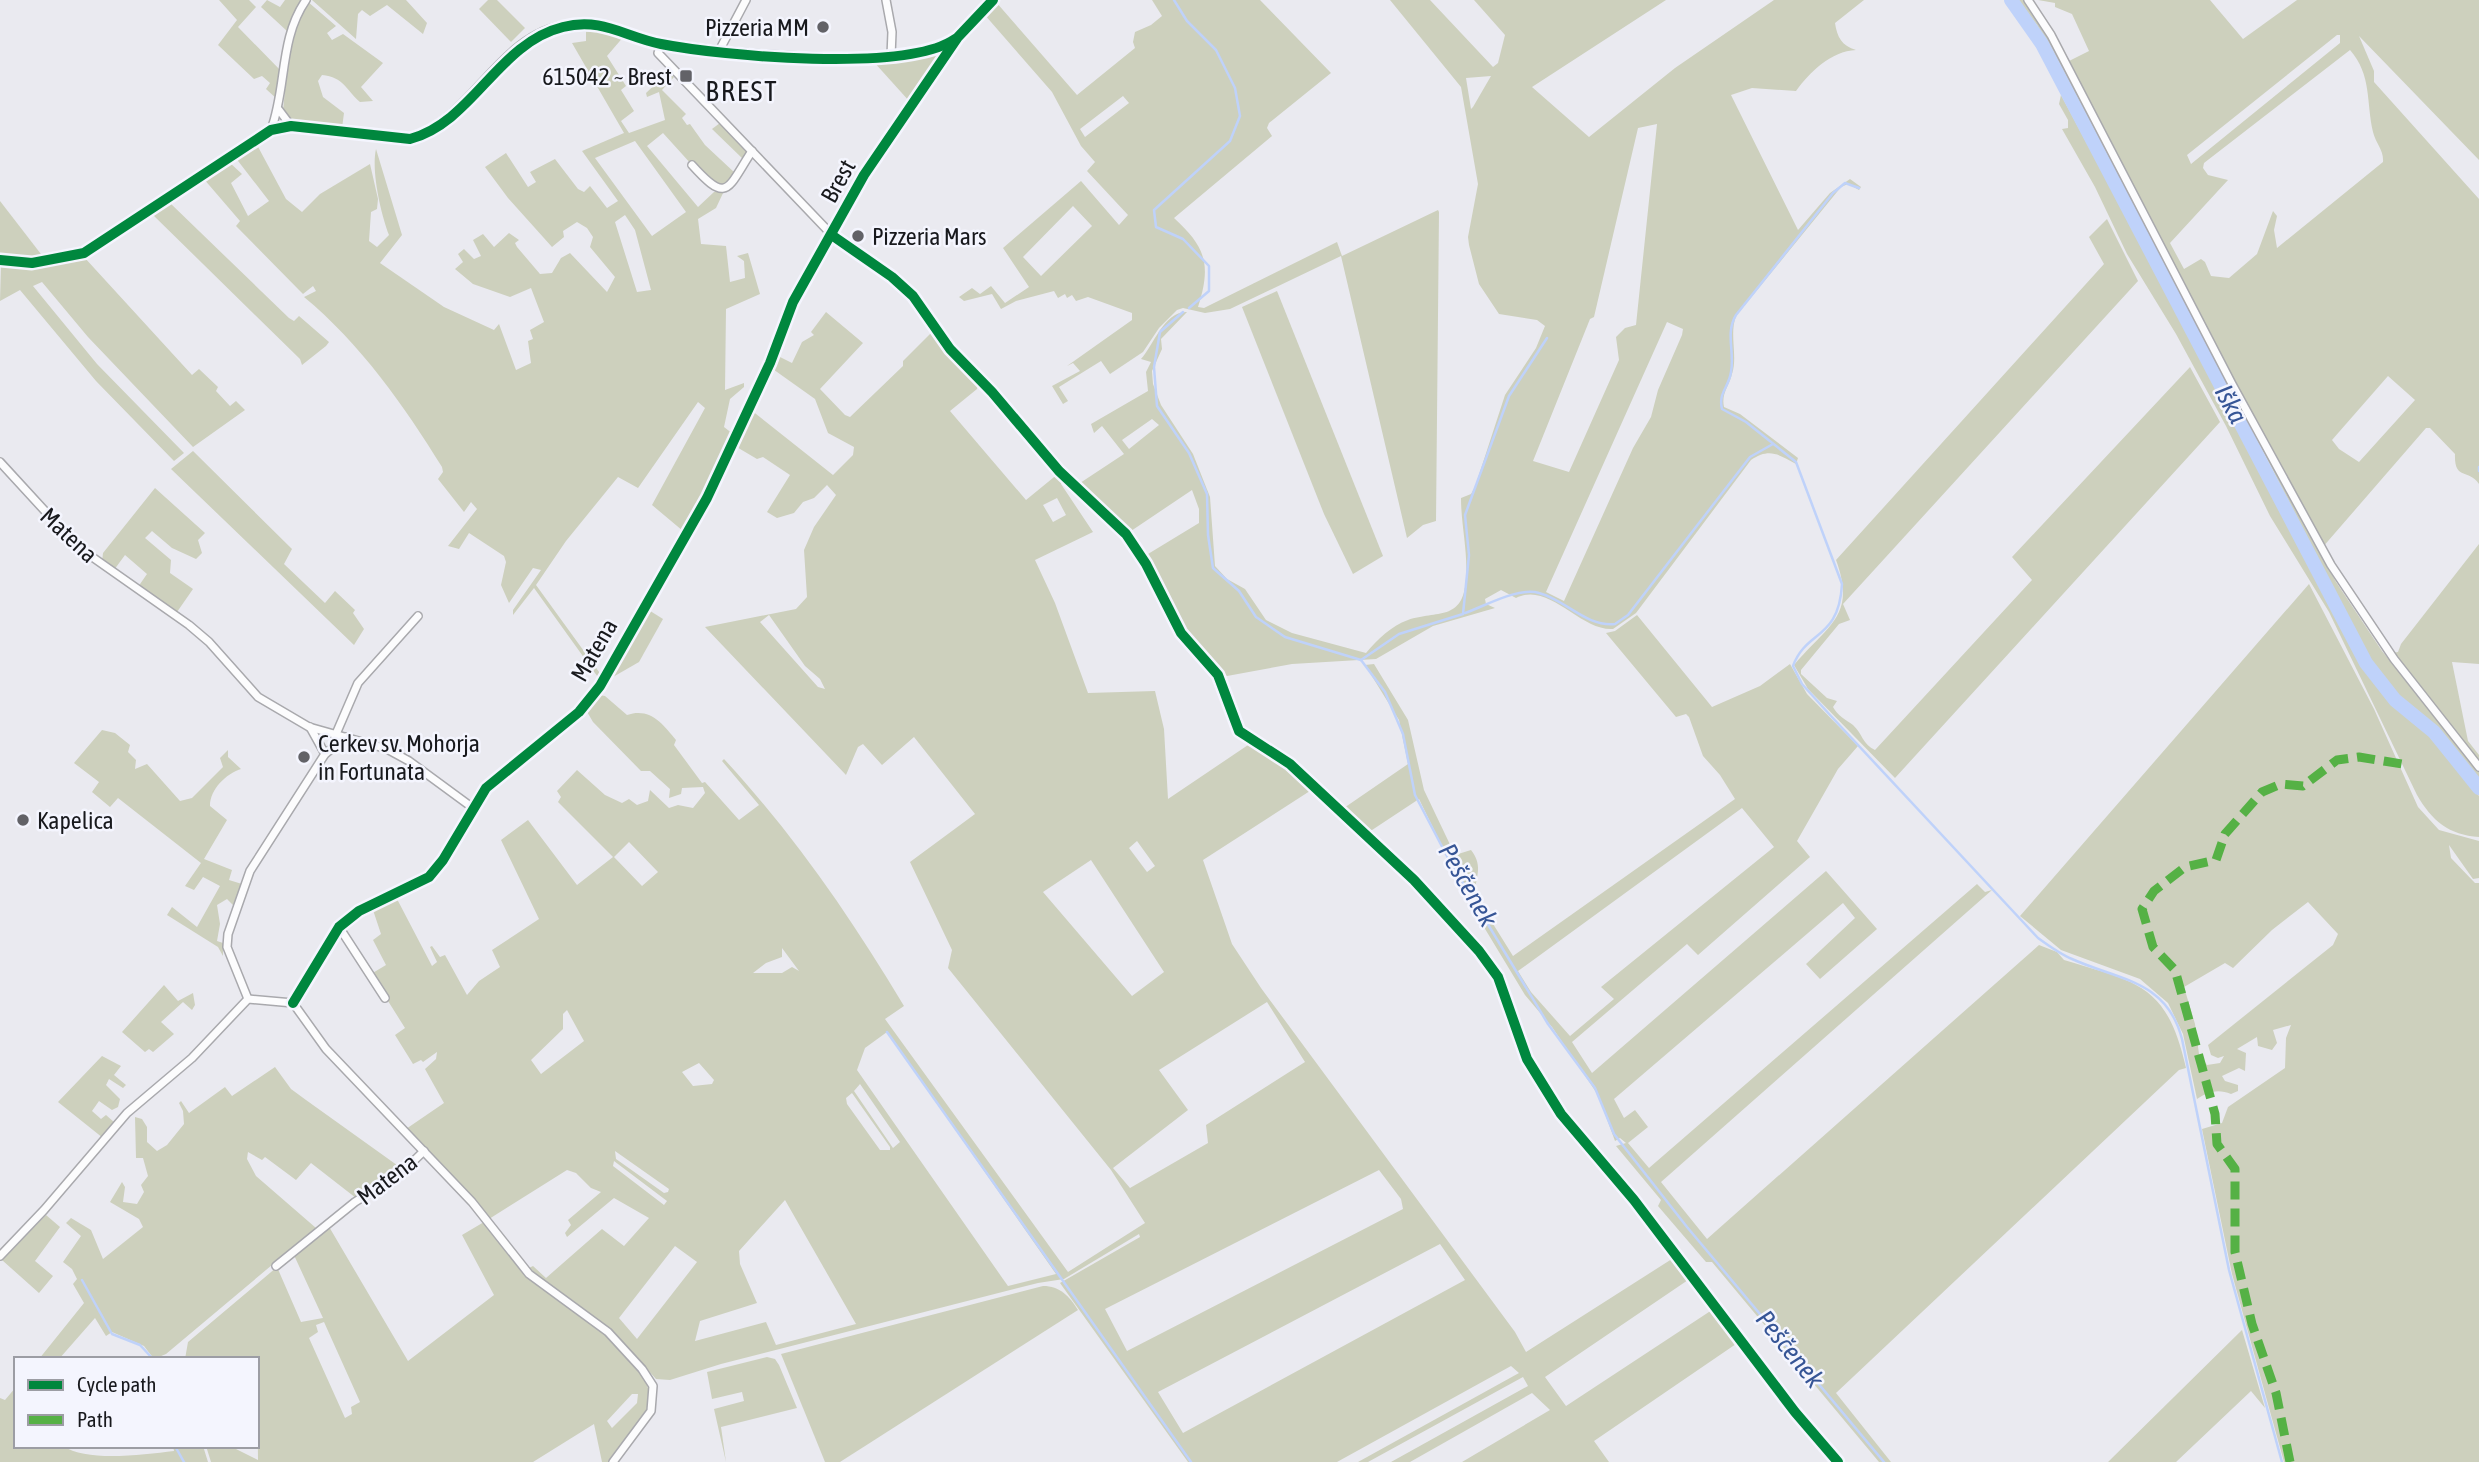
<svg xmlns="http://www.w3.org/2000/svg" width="2479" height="1462" font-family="'Asap Condensed',sans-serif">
	<rect width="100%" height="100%" fill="#eaeaf0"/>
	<g fill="#cdd0bd" fill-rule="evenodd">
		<path d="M219 0H249L256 7 238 27 282 72 278 100 266 89 270 83 262 76 254 79 218 45 237 20Z"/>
		<path d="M267 0 280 7 285 0H304L287 31 261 7Z"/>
		<path d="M312 0H406L427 23 423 34 387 5 370 16 362 10 358 14 356 39Z"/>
		<path d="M488 0H497L525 28 511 42 479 9Z"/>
		<path d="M1152 0H1260L1331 73 1269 123 1267 128 1272 136 1174 218C1207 248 1211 266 1198 307L1204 308 1337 242 1342 256 1438 210 1439 212 1436 521 1423 525 1407 538 1341 256 1230 309 1205 313 1183 308 1177 310 1159 328 1143 352 1110 374 1101 361 1059 387 1068 401 1063 404 1052 386 1080 371 1073 363 1067 366 1132 320V313L1088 297 1076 301 1072 295 1067 298 1065 294 1058 298 1054 291 1016 301 1001 309 992 294 964 301 959 297 972 288 980 294 991 286 1005 303 1029 287 1003 248 1081 181 1119 225 1128 215 1087 171 1095 162 1081 146 1052 92 984 14 996 2 1077 95 1135 48 1133 42 1135 32 1151 25 1162 16ZM1123 96 1129 103 1085 137 1080 129ZM1073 206 1092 226 1041 276 1023 257Z"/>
		<path d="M1390 0H1430L1493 67 1498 63 1505 35 1474 0H1666L1532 87 1589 137 1675 68 1774 0H1864L1835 23C1837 37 1842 46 1856 50 1831 51 1810 72 1796 91L1752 88 1731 95 1798 230 1830 193 1850 179 1861 187 1859 190 1848 184 1841 187 1736 316C1729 335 1738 356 1732 374 1729 386 1721 394 1724 407L1740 414 1798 458 1796 464C1778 454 1769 448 1751 460L1636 613 1613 629C1580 631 1549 581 1516 598L1501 590 1485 599 1486 604 1495 608 1433 626 1376 659 1292 664 1227 676 1217 670 1182 630 1133 539 1116 519 1077 485 1124 454 1102 426 1094 433 1091 424 1148 391 1146 372 1151 362 1141 359C1154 345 1164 311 1187 312L1161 339 1162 349 1152 371 1153 384 1161 405 1193 454 1210 497 1215 566 1227 579 1245 589 1266 620 1292 633 1366 653C1378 639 1391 626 1408 620 1437 610 1463 622 1466 579 1468 551 1461 525 1461 498L1471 494 1475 487 1505 395 1536 348 1545 326 1537 320 1499 314 1479 284 1469 245 1468 237 1478 184 1461 87ZM1491 76 1473 107 1471 109 1466 78ZM1657 124 1636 325 1625 328 1616 337 1619 360 1569 472 1533 461 1590 319 1594 317 1638 128ZM1667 322 1683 329 1682 335 1658 390 1651 417 1633 448 1564 601 1546 592ZM1152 419 1159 425 1129 449 1122 440ZM1192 490 1199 509V523L1148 554 1131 531Z"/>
		<path d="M2017 0H2025L2049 35 2336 582 2382 651 2479 772V782L2435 726 2409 708 2373 665 2251 428 2098 147 2037 25Z"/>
		<path d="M2038 0H2210L2243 39 2297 0H2479V160L2359 36 2374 71V82L2479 199V484C2468 468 2454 481 2455 454L2430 428H2426L2322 548 2067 62 2089 51 2072 14 2055 7V3ZM2337 35H2340V43L2191 164 2187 155ZM2350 50C2372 75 2366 102 2373 132 2376 144 2384 150 2383 162L2277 248 2274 230 2277 216 2273 211 2257 254 2229 278 2211 276 2205 262 2201 259 2184 269 2170 243 2228 180 2208 175 2203 168 2204 163ZM2388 376 2415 400 2359 462 2339 449 2332 440Z"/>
		<path d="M307 1 336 26 327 33 332 40 343 34 383 63 361 87 373 101 360 102C346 90 344 77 322 75L318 81 323 97 344 113 342 128 292 122 283 111 290 37Z"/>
		<path d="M591 28 625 35 607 56 626 86 621 90 634 111 621 121 629 133 665 120 659 92 647 97 646 93 668 72 674 77 662 90 686 114 682 118 687 125 690 124 705 145 735 173 727 185 711 186 663 133 647 146 698 207 714 192 724 191 716 208 698 219 701 244 726 246 730 282 745 278 744 261 737 256 748 253 760 294 726 309 725 390 744 383V387L730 399 724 427 733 434 705 494 683 531 652 505 705 408 698 402 638 488 618 477 566 541 536 585 602 676 600 680 534 588 513 615V610L541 570 533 568 509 603 501 585 506 562 504 556 469 533 459 549 448 546 477 509 471 502 464 512 438 479 443 472 442 467C405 407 360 343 304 297L316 291 313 286 303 294 299 290 236 226 240 221 203 178 229 162 242 174 231 183 248 216 269 201 235 157 256 143 286 199 302 212 320 194 370 164 378 199 377 209 371 212 369 241 377 247 389 235C381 214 371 171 376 149L402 235 380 263 444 307 494 330 499 324 516 370 531 363 528 341 533 339 530 330 544 322 531 288 510 297 473 284 455 269 463 262 458 254 464 249 474 259 481 256 473 240 483 234 494 247 509 233 519 240 515 243 517 247 540 274 552 273 561 258 570 253 607 292 615 277 590 247 593 237 587 228 577 222 563 231 564 237 552 247 508 198 485 167 506 153 528 187 536 182 530 172 555 159 578 189 584 192 590 186 607 208 618 201 582 151 624 133 572 43 586 41V31ZM635 141 686 212 652 236 595 158ZM625 215 635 230 651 290 637 292 615 222Z"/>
		<path d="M940 50 942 54 910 102 873 61Z"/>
		<path d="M2061 95 2281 507 2361 666 2393 706 2426 732 2479 796V837C2449 835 2432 821 2417 795L2329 612 2270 516 2226 426 2176 334 2127 254 2095 187 2062 129 2068 128V120L2059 104Z"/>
		<path d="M720 123 747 152 743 159 712 129Z"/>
		<path d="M0 201 44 258 0 257Z"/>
		<path d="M169 202 289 318 294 321 299 316 329 342 326 346 302 365 300 359 152 214Z"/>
		<path d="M2107 219 2138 281 1843 604 1850 620 1839 624 1801 670V674L1827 698 1837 701 1833 707C1837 715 1846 720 1853 725 1862 733 1863 745 1875 750L2032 580 2012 557 2190 367 2220 422 1895 778 1808 689 1794 665C1827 625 1857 617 1836 560L2104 264 2089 237Z"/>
		<path d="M84 257 192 375 199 369 218 387 216 391 230 406 236 401 245 410 193 447 88 337 42 282 33 286 97 364 184 453 174 461 96 381 20 290 0 301 1 265 47 264Z"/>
		<path d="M1277 291 1383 556 1353 574 1324 514 1242 307Z"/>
		<path d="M826 312 863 343 820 389 845 415 850 417 903 366V361L931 333 979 383 977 389 950 411 1026 500 1059 473 1064 480 1061 484 1093 532 1035 560 1055 603 1088 693 1155 691 1164 729 1168 799 1251 743 1284 761 1313 789 1203 860 1232 944 1261 988 1515 1332 1526 1352 1675 1257 1691 1278 1545 1377 1566 1406 1715 1308 1794 1413 1791 1415 1736 1344 1594 1441 1609 1462H1462L1550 1410 1532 1393 1410 1462H1391L1528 1386 1523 1377 1368 1462H1358L1519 1373 1511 1366 1337 1462H1188L1060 1283 1140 1237 1139 1234 1064 1279 1038 1283 721 1364 670 1380 656 1379 619 1338 529 1268 533 1266 546 1278 602 1229 624 1246 649 1218 614 1198 567 1237 565 1233 571 1225 568 1220 601 1192 591 1188 576 1173 567 1170 489 1219 406 1129 444 1103 425 1069 436 1059 437 1052 423 1062 421 1060 413 1064 395 1035 405 1028 371 974 386 965 373 940 381 934 373 910 397 899 432 966 437 962 430 947 432 946 440 957 445 955 467 995 479 981 500 967 492 950 539 919 501 840 528 820 577 885 613 857 558 802 561 797 557 791 577 770 605 795 622 803 629 799 637 805 648 801 650 790 669 808 678 805 693 808 705 793 703 787 682 788 681 794 669 798 670 789 650 771H641L593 722 586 710 599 695 605 696 627 715C650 707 663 724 676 740L674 745 702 783 705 782 739 820 759 805 722 761 724 759C795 836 850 916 904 1006L885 1019 1068 1272 1145 1223 1111 1170 948 968 952 950 910 862 975 814 914 737 882 765 863 744 858 747 846 775 705 627 796 609 807 597 804 550 814 527 836 495 827 485 814 498 803 502 794 513 777 518 767 512 790 475 763 457 757 459 735 446 751 410 833 475 853 455 854 447 828 433 815 399 770 367 776 355 792 363 802 342 814 335 811 332ZM1057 498 1066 515 1053 522 1043 505ZM769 615 805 666 820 679 825 689 818 687 760 622ZM1137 841 1155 866 1147 872 1129 848ZM629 842 658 872 642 886 614 857ZM1091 860 1164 972 1132 996 1043 892ZM782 948 799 971 792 967 782 973H753L766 963 782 957ZM1267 1002 1305 1062 1206 1125 1208 1143 1130 1188 1113 1168 1188 1110 1159 1070ZM567 1010 584 1041 541 1074 531 1060 563 1029V1014ZM887 1032 1056 1274 1008 1286 1003 1279 857 1070 865 1048ZM699 1063 714 1080 712 1084 693 1086 682 1072ZM860 1084 900 1142 893 1148 854 1091ZM852 1093 890 1147V1150H880L847 1104 846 1098ZM615 1151 669 1189 668 1192 664 1193 616 1159ZM614 1161 667 1201 664 1205 613 1166ZM1379 1170 1401 1199 1403 1209 1127 1351 1105 1309ZM785 1200 856 1324 776 1345 766 1322 695 1341 700 1321 757 1303 740 1264 739 1251ZM1440 1244 1465 1280 1183 1433 1158 1392ZM675 1246 697 1262 637 1339 619 1318Z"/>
		<path d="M193 451 292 549 284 564 325 603 335 591 355 610 353 613 364 629 354 645 171 469Z"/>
		<path d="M155 488 205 533 198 540 202 553 196 559 172 548 152 531 145 538 171 560 170 573 193 589 177 612 138 587 147 574 125 555 114 570 102 562 103 553Z"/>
		<path d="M2479 544V664L2452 662 2468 741 2479 755V763L2393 653 2398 652 2401 644Z"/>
		<path d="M2309 584 2374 709 2418 807 2439 830 2479 841V878L2473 879 2449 845 2451 858 2475 883H2479V1462H2284L2232 1274 2202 1129 2222 1123 2228 1107 2285 1068 2286 1038 2291 1025 2273 1030 2277 1043 2272 1050 2258 1046 2257 1037 2237 1049 2246 1053 2245 1071 2239 1068 2222 1076 2225 1081 2238 1085V1091L2231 1094C2219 1089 2208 1091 2197 1099L2183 1034 2168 1003 2140 979 2061 950 2020 916ZM2308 902 2338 934 2333 945 2208 1045 2211 1055 2218 1058 2224 1056 2220 1063 2207 1065 2199 1054 2195 1024 2184 987 2225 963 2233 968 2272 930Z"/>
		<path d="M647 609 663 619 639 662 606 681Z"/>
		<path d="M1637 615 1712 707 1760 686 1790 664 1807 694 1858 746 1838 769 1797 841 1810 857 1698 955 1687 944 1572 1042 1592 1073 1826 871 1877 929 1820 979 1806 964 1855 918 1843 903 1614 1099 1624 1118 1635 1110 1648 1127 1628 1143 1649 1168 1977 884 1985 892 1992 890 1661 1182 1707 1239 2039 945 2057 952 2064 960C2140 983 2167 985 2186 1068L2179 1070 1836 1393 1891 1462H1879L1712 1262H1706L1658 1206 1661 1200 1616 1146 1626 1143 1620 1138 1615 1141 1598 1095 1552 1027 1525 995 1473 909 1419 799 1366 834 1341 810 1408 764 1399 720 1365 665 1374 664 1408 720 1424 790 1455 855 1471 850C1484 867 1475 876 1475 895L1513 956 1735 799 1720 775 1703 756 1689 717 1686 714 1676 717 1606 633 1615 631ZM1742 808 1774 847 1601 987 1614 999 1570 1036 1531 992 1518 971Z"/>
		<path d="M102 730 115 733 130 745 128 752 136 760 135 769 147 764 180 801 192 798 223 767 220 758 228 750V757L241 769C226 774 210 789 210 806L227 820 204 859 232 870 229 880 242 884 234 906 227 899 217 905 220 924 217 941 223 943V956L218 947 167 915 172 907 197 927 220 886 203 877 194 890 185 886 201 863 118 798 110 807 92 792 99 782 74 763Z"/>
		<path d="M164 985 178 1001 193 993 195 1005 192 1010 183 1002 161 1022 174 1034 153 1052 149 1049 145 1052 122 1032Z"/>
		<path d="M102 1056 121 1066 114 1075 126 1085 123 1088 109 1079 106 1085 120 1099 118 1107 112 1110 99 1101 92 1111 101 1119 106 1115 115 1123 103 1138 58 1102Z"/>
		<path d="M275 1067 291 1089 306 1100 401 1168 356 1198 311 1163 296 1180 265 1157 262 1160 248 1152 247 1159 256 1176 316 1228 166 1354 154 1359 144 1346 112 1332 106 1336 95 1318 59 1359H39L84 1303 73 1284 77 1279 72 1269 63 1262 81 1236 66 1223 71 1218 91 1230 103 1259 143 1227 139 1219 110 1202 122 1182 125 1187 123 1202 137 1204 144 1192 141 1185 148 1176 143 1158H136L135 1117 142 1119 147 1127V1142L157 1151 167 1145 184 1124 183 1111 179 1103 181 1101 189 1113 225 1087 232 1096Z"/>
		<path d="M46 1215 60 1227 35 1261 53 1276 39 1293 2 1260Z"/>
		<path d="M484 1222C498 1243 514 1263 532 1280 563 1308 659 1357 649 1406 644 1427 618 1443 608 1462H602L594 1424 533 1462H211L206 1446H230L258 1460 257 1359H185L188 1342 277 1267 301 1322 323 1318 293 1253 328 1225 408 1361 494 1295 462 1235ZM324 1322 360 1402 351 1407 352 1414 345 1418 309 1338 318 1332 316 1325ZM632 1394H638L637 1403 612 1428 607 1421Z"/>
		<path d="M1043 1286C1060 1286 1069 1296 1078 1310L840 1462H825L781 1354Z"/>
		<path d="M2242 1330 2265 1408 2251 1391 2176 1462H2108Z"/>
		<path d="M767 1357 775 1359 779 1365 797 1408 721 1427 726 1462 714 1409 744 1401 742 1392 712 1399 707 1372Z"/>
		<path d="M16 1387V1446H63C86 1462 141 1455 174 1451L173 1446H203L208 1462H0V1398L5 1400Z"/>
	</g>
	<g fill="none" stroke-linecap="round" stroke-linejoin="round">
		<g stroke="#bfd2fa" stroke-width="2.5">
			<path d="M1174 0 1187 21 1216 50 1235 88 1240 116 1230 141 1154 210 1156 227 1183 239 1209 266V291L1189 308"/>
			<path d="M1859 188 1845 183 1833 193 1736 315C1725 333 1735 353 1731 372 1729 387 1718 393 1722 409L1746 422 1796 462 1842 584C1839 640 1806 630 1793 666L1802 684 1830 715 2038 938C2049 946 2060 954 2072 959 2118 980 2167 980 2182 1039L2229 1270 2282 1462"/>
			<path d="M1183 312 1160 332 1154 367 1157 406 1189 453 1207 494 1208 535 1213 568 1239 591 1256 617 1285 637 1361 660 1385 692 1403 734 1415 795 1448 858 1548 1024 1595 1088 1614 1134 1687 1227 1884 1462"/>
			<path d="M2479 467V471"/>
			<path d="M1465 613C1485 606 1518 587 1539 593 1566 600 1586 627 1615 624L1628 615 1750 457 1773 444"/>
			<path d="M1361 660 1399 634 1463 614 1469 555 1465 515 1509 396 1547 338"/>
			<path d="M887 1032 1191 1462"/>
			<path d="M82 1280 112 1334 140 1345 153 1359"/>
			<path d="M175 1446 184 1462"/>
		</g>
		<path stroke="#bfd2fa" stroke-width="14" d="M2011 0 2042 44 2366 663 2395 700 2434 732 2479 788"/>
		<defs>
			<g id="street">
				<path d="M886 0 892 32 891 56"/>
				<path d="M2028 0 2051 35 2232 384 2331 565 2394 659 2479 767"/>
				<path d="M661 44 658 53 833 236 892 277 913 296 950 349 992 392 1059 471 1126 534 1146 564 1163 602"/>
				<path d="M719 51 746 0"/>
				<path d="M279 110 291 126"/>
				<path d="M271 130C287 87 279 39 306 0"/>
				<path d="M692 165C728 205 727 189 752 151"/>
				<path d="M0 462 78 547 189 625 209 642 258 697 309 727 387 749 409 761 473 808"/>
				<path d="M310 727 325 754"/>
				<path d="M336 734 358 683 418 616"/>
				<path d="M339 927 385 998"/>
				<path d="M248 999 227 947 228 934 250 871 325 754 346 737"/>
				<path d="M293 1003 339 927 359 911 429 877 443 860 486 788 579 712 600 686 707 498 770 363 793 302 864 175 956 40"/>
				<path d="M293 1003 326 1049 472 1202 529 1274 608 1332 642 1369 653 1386 651 1411 613 1462"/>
				<path d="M0 1256 44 1210 127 1113 192 1058 248 999 293 1003"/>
				<path d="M276 1266 355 1202 401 1173 424 1151"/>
			</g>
			<path id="secondary" d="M0 260 32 263 84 253 271 130 291 126 410 139C474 121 499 35 568 26 609 20 625 37 661 44 720 55 895 70 947 44 966 35 977 14 993 0"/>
		</defs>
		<use href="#street" stroke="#a9a9ad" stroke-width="10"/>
		<use href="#secondary" stroke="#a9a9ad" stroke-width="13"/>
		<use href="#street" stroke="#fcfcfd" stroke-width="7"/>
		<use href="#secondary" stroke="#fcfcfd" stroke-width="10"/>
		<path stroke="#55b145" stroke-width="9" stroke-dasharray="18 9" stroke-linecap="butt" d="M2290 1462 2276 1393 2252 1324 2235 1252V1169L2217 1144 2215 1114 2175 970 2153 947 2142 909 2154 891 2185 867 2216 860 2225 834 2262 792 2281 784 2303 786 2337 760 2359 757 2402 764"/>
		<defs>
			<g id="cycleway">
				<path d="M833 236 892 277 913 296 950 349 992 392 1059 471 1126 534 1146 564 1181 633 1218 675 1239 731 1290 764 1414 880 1479 951 1498 977 1527 1059 1561 1114 1634 1200 1795 1412 1838 1462"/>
				<path d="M0 260 32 263 84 253 271 130 291 126 410 139C473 122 498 43 563 27 602 17 625 37 661 44 722 56 906 73 955 39"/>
				<path d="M293 1003 339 927 359 911 429 877 443 860 486 788 579 712 600 686 707 498 770 363 793 302 864 175 958 37 993 0"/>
			</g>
		</defs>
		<use href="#cycleway" stroke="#f4f5fe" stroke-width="15"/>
		<use href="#cycleway" stroke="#00873e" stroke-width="10"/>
	</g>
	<g fill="#626267" stroke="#f4f5fe" stroke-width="2.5">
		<circle cx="823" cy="27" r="7"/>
		<rect x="679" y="69" width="14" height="14" rx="3.5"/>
		<circle cx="858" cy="236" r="7"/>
		<circle cx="304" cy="757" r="7"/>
		<circle cx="23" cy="820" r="7"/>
	</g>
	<g text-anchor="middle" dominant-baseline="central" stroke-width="5" stroke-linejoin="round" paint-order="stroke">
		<g font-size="24" fill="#18191d" stroke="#f4f5fe" text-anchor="start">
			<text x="809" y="27" text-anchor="end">Pizzeria MM</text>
			<text x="672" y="76" text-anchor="end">615042 ~ Brest</text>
			<text x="872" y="236">Pizzeria Mars</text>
			<text x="318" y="743">Cerkev sv. Mohorja<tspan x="318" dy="28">in Fortunata</tspan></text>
			<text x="37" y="820">Kapelica</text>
		</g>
		<g font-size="24" fill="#18191d" stroke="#f4f5fe">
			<text transform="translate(838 181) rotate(-61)">Brest</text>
			<text transform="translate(69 535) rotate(43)">Matena</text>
			<text transform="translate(594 650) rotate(-60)">Matena</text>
			<text transform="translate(387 1179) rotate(-37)">Matena</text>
		</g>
		<g font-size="26" font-style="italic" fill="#365596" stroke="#f4f5fe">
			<text transform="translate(2231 404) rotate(62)">Iška</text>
			<text transform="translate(1468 885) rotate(60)">Peščenek</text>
			<text transform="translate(1790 1349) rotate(51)">Peščenek</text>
		</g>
		<g font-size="28" letter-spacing="2" fill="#18191d" stroke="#f4f5fe">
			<text x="742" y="91">BREST</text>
		</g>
	</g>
	<rect x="14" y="1357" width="245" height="91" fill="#f4f5fe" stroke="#9c9da4" stroke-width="2"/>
	<rect x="28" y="1380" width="35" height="10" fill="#00873e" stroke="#9c9da4" stroke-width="2"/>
	<text x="77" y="1392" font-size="21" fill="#18191d">Cycle path</text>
	<rect x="28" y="1415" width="35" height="10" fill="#55b145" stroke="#9c9da4" stroke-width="2"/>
	<text x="77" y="1427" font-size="21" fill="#18191d">Path</text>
</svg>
